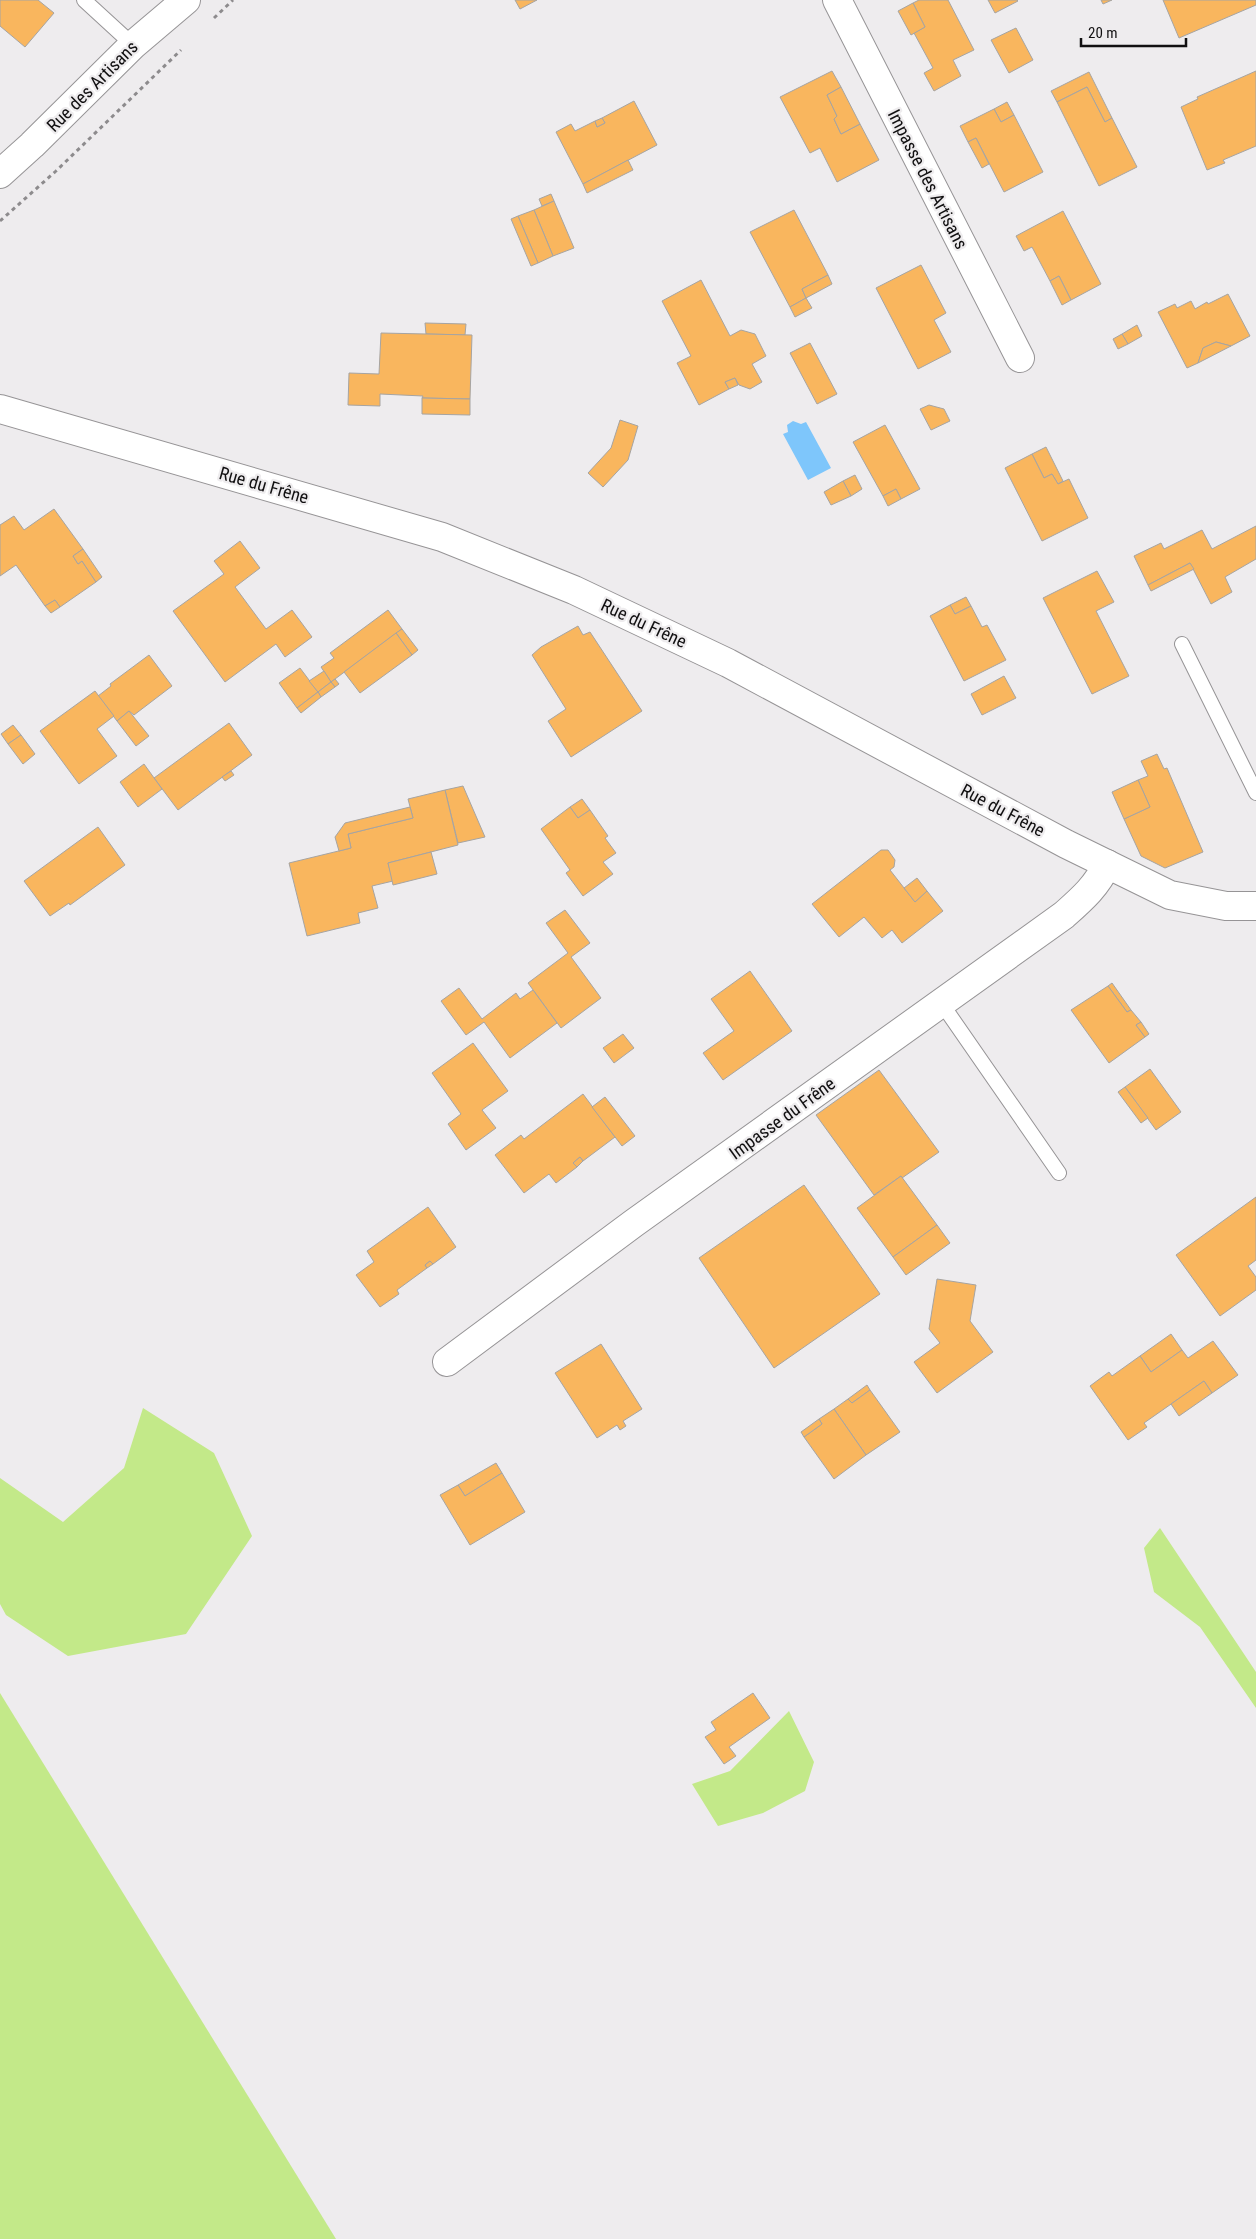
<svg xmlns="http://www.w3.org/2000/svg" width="1256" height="2239" font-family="'Roboto Condensed',sans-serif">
	<rect width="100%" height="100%" fill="#eeecee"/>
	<g fill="#c3e989">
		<path d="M143 1408 214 1453 252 1536 186 1634 68 1656 6 1615 0 1604V1478L63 1522 124 1468Z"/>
		<path d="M1160 1528 1256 1672V1708L1200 1627 1154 1592 1144 1548Z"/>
		<path d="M0 1693 336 2239H0Z"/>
		<path d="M789 1711 814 1762 805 1791 763 1813 718 1826 692 1784 730 1771Z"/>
	</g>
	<path fill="#7ec6fb" d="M793 421 801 424 806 422 831 468 808 480 783 434 788 432 787 425Z"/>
	<g fill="#f9b65e" stroke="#a6a4a2">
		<path d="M0 0H38L54 13 25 47 0 26Z"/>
		<path d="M515 0H537L520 9Z"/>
		<path d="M919 0H948L974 50 953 60 961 76 934 91 924 73 933 68 914 33 925 27 913 3Z"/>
		<path d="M988 0H1017L1018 1 995 13Z"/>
		<path d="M1101 0H1112L1103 4Z"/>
		<path d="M1163 0H1256V5L1179 38Z"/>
		<path d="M913 3 925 27 911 35 898 11Z"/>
		<path d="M1016 28 1033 60 1009 73 991 40Z"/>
		<path d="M832 71 841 87 827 95 837 116 834 119 841 134 860 124 879 160 837 182 820 148 810 153 780 97Z"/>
		<path d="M1256 71V146L1223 160 1225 163 1207 170 1181 107 1198 99 1197 97Z"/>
		<path d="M1089 72 1112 118 1105 122 1087 87 1057 102 1051 91Z"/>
		<path d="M841 87 860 124 841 134 834 119 837 116 827 95Z"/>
		<path d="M1087 87 1105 122 1112 118 1137 167 1099 186 1057 102Z"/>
		<path d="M634 101 657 145 583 184 556 132 571 124 575 131 595 121 597 127 605 123 602 118Z"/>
		<path d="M1007 102 1014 115 1001 122 994 109Z"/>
		<path d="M994 109 1001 122 1014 115 1043 172 1004 192 976 138 968 142 960 126Z"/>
		<path d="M602 118 605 123 597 127 595 121Z"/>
		<path d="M976 138 989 164 982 168 968 142Z"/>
		<path d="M628 160 633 170 587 193 583 184Z"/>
		<path d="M551 194 554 201 542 206 539 199Z"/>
		<path d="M554 201 574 248 553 256 534 210Z"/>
		<path d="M534 210 553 256 538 263 518 216Z"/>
		<path d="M794 210 828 275 802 289 806 298 790 307 750 232Z"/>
		<path d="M1063 211 1101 284 1071 300 1059 276 1050 281 1032 247 1024 251 1016 236Z"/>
		<path d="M518 216 538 263 531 266 511 219Z"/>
		<path d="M921 265 946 313 934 320 951 352 918 369 876 288Z"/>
		<path d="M828 275 832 284 806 298 802 289Z"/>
		<path d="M1059 276 1071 300 1062 305 1050 281Z"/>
		<path d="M701 280 730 336 741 330 755 334 766 356 752 364 762 382 750 389 739 385 735 378 725 382 729 389 699 405 677 363 691 356 662 301Z"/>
		<path d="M1228 294 1250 336 1231 346 1216 342 1203 348 1198 363 1187 368 1158 312 1175 304 1177 308 1191 301 1195 309 1207 302 1208 304Z"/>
		<path d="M806 298 812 308 795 317 790 307Z"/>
		<path d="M425 323 466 324 465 335 426 334Z"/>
		<path d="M1137 325 1142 336 1128 344 1122 334Z"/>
		<path d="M381 333 472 335 470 399 422 398 423 396 380 394V406L348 405 349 373 379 374Z"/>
		<path d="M1122 334 1128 344 1118 349 1113 339Z"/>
		<path d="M1216 342 1231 346 1198 363 1203 348Z"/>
		<path d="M810 343 837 394 817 404 790 353Z"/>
		<path d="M735 378 738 385 729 389 725 382Z"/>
		<path d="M422 398 470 399V415L422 414Z"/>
		<path d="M929 405 944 409 950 421 931 430 920 409Z"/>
		<path d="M620 420 638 426 628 460 603 487 588 473 611 448Z"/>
		<path d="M885 425 920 489 901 499 896 489 883 496 853 442Z"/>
		<path d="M1046 447 1063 481 1058 484 1052 474 1044 478 1032 454Z"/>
		<path d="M1032 454 1044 478 1052 474 1058 484 1069 479 1088 518 1042 541 1005 468Z"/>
		<path d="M855 475 862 489 851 496 843 481Z"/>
		<path d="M843 481 851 496 831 505 824 492Z"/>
		<path d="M896 489 901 499 888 506 883 496Z"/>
		<path d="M54 509 83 549 73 556 78 564 82 561 96 582 60 607 55 600 45 606 16 565 0 576V525L14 516 24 530Z"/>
		<path d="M1256 526V559L1225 577 1232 592 1211 604 1190 563 1148 585 1134 556 1161 543 1164 549 1202 530 1212 549Z"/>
		<path d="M240 541 260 568 235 587 266 629 292 610 312 637 285 657 276 644 225 682 173 611 224 574 214 561Z"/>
		<path d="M83 549 102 577 96 582 82 561 78 564 73 556Z"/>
		<path d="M1190 563 1194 569 1151 591 1148 585Z"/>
		<path d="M1097 571 1114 602 1096 611 1129 676 1092 694 1043 598Z"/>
		<path d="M966 597 971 606 955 614 950 605Z"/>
		<path d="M55 600 60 607 51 613 45 606Z"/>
		<path d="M950 605 955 614 971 606 982 627 987 625 1006 660 964 681 930 616Z"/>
		<path d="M388 610 402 629 331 682 321 667 334 658 330 653Z"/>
		<path d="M578 626 583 635 590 632 642 711 571 757 548 721 566 709 532 655 541 647Z"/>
		<path d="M402 629 418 650 412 655 396 633Z"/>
		<path d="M396 633 412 655 360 693 344 672Z"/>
		<path d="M149 655 172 686 134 715 129 711 117 721 98 696 111 686 110 684Z"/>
		<path d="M300 668 318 692 297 708 279 683Z"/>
		<path d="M324 671 331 682 318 692 309 681Z"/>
		<path d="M1004 676 1016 698 982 715 971 694Z"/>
		<path d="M335 679 339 684 335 687 331 682Z"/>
		<path d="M331 682 335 687 321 697 318 692Z"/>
		<path d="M95 691 114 716 97 729 117 756 79 784 40 731Z"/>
		<path d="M318 692 321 697 301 713 297 708Z"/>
		<path d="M129 711 149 736 136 746 117 721Z"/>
		<path d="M229 723 252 755 178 810 154 778Z"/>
		<path d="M13 725 21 735 8 744 1 734Z"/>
		<path d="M21 735 35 754 23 764 8 744Z"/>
		<path d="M1157 754 1164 769 1167 768 1203 852 1165 868 1141 856 1124 819 1150 807 1138 780 1148 776 1141 761Z"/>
		<path d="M144 764 162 789 138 807 120 782Z"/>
		<path d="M231 771 234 775 225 781 222 777Z"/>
		<path d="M1138 780 1150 807 1124 819 1112 792Z"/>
		<path d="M463 786 485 837 458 843 445 790Z"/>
		<path d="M445 790 458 845 388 863 393 881 372 886 378 908 358 913 360 923 307 936 289 863 351 848 348 834 413 818 408 799Z"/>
		<path d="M582 799 590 810 578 818 570 807Z"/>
		<path d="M410 807 413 818 348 834 351 848 339 851 335 837 345 823Z"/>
		<path d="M570 807 578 818 590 810 608 836 605 838 616 853 603 862 613 874 583 896 566 873 570 870 541 829Z"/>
		<path d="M98 827 125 865 70 905 69 903 50 916 24 881Z"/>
		<path d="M881 850H888L895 860 894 867 890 870 915 902 927 891 943 911 902 943 892 930 882 938 864 917 839 937 812 904Z"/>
		<path d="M431 852 437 874 393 885 388 863Z"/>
		<path d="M917 878 927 891 915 902 904 888Z"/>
		<path d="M565 910 590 943 571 957 601 998 561 1028 528 983 568 953 546 923Z"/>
		<path d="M750 971 792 1031 723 1080 703 1053 734 1031 711 999Z"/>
		<path d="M1112 983 1131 1010 1127 1012 1108 986Z"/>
		<path d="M1108 986 1127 1012 1131 1010 1141 1022 1136 1025 1145 1037 1109 1063 1071 1010Z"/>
		<path d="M459 988 482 1019 516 993 520 999 533 990 557 1023 510 1058 484 1022 466 1035 441 1001Z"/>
		<path d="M1141 1022 1149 1034 1145 1037 1136 1025Z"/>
		<path d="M623 1034 634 1048 614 1063 603 1048Z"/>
		<path d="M473 1043 508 1091 482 1110 496 1128 466 1150 448 1124 461 1114 432 1073Z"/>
		<path d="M1150 1069 1181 1112 1156 1130 1125 1087Z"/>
		<path d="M879 1070 939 1152 902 1178 901 1176 874 1195 816 1115Z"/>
		<path d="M1125 1087 1148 1118 1141 1123 1118 1092Z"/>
		<path d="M583 1094 615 1137 583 1161 580 1157 573 1163 577 1167 556 1183 549 1174 524 1193 495 1155 521 1135 524 1139Z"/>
		<path d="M605 1097 635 1136 622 1146 592 1107Z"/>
		<path d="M580 1157 583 1161 577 1167 573 1163Z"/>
		<path d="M901 1176 937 1225 893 1257 857 1208Z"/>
		<path d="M804 1185 880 1294 774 1368 699 1258Z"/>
		<path d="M1256 1197V1260L1248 1266 1256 1277V1290L1220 1316 1176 1255Z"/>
		<path d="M428 1207 456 1247 433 1264 430 1261 425 1265 427 1268 397 1290 399 1294 380 1307 356 1275 374 1262 367 1251Z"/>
		<path d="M937 1225 950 1243 906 1275 893 1257Z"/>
		<path d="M430 1261 433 1264 427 1268 425 1265Z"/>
		<path d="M937 1279 976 1285 970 1321 993 1352 937 1393 914 1362 940 1343 929 1329Z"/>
		<path d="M1171 1334 1182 1350 1151 1372 1140 1356Z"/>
		<path d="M1213 1341 1238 1375 1212 1393 1204 1381 1144 1423 1147 1427 1128 1440 1090 1386 1109 1372 1112 1376 1140 1356 1151 1372 1182 1350 1188 1358Z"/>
		<path d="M601 1344 642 1409 623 1421 626 1426 620 1430 617 1425 597 1438 555 1373Z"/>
		<path d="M1204 1381 1212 1393 1179 1416 1171 1404Z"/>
		<path d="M867 1385 870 1390 852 1403 848 1399Z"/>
		<path d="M870 1390 900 1432 866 1455 834 1409 848 1399 852 1403Z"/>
		<path d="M834 1409 866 1455 834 1479 804 1437 822 1424 819 1419Z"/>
		<path d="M819 1419 822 1424 804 1437 801 1432Z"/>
		<path d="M496 1463 502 1473 465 1496 458 1485Z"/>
		<path d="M502 1473 525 1512 470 1545 440 1495 458 1485 465 1496Z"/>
		<path d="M753 1693 770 1718 729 1747 736 1756 724 1764 705 1737 716 1730 711 1722Z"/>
	</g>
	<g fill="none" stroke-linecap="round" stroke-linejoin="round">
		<defs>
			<g id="lane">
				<path d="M84 0 133 45"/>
				<path d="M1182 644 1256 793"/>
				<path d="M942 1004 1059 1173"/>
			</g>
			<g id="street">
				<path d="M837 0 1020 358"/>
				<path d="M0 409 442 537 574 590 728 663 1066 844 1170 895 1226 906H1256"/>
				<path d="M447 1362 634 1223 1064 915C1082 899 1097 886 1107 864"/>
			</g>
			<path id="secondary" d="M0 174 32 145 133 45 186 0"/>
		</defs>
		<use href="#lane" stroke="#969496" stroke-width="16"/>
		<use href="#street" stroke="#969496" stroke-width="30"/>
		<use href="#secondary" stroke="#969496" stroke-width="30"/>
		<g stroke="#8d8b8d" stroke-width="3" stroke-dasharray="4 4" stroke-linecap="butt">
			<path d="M214 18 233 0"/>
			<path d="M0 221 56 171 181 50"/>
		</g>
		<use href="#lane" stroke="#fff" stroke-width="14"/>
		<use href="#street" stroke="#fff" stroke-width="28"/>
		<use href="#secondary" stroke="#fff" stroke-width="28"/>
	</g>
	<g text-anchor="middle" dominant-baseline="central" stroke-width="4.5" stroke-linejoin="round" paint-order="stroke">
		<g font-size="18" fill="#111011" stroke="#eeecee">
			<text transform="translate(92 86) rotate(-45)">Rue des Artisans</text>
			<text transform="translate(928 179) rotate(63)">Impasse des Artisans</text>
			<text transform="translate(264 485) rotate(16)">Rue du Frêne</text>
			<text transform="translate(644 623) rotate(25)">Rue du Frêne</text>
			<text transform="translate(1003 810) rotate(28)">Rue du Frêne</text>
			<text transform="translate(782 1118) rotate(-36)">Impasse du Frêne</text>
		</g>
	</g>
	<path d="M1081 38v8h105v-8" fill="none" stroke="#111011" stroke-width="2.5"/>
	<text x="1088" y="38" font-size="15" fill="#111011" stroke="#eeecee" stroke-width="4" paint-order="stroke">20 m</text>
</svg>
